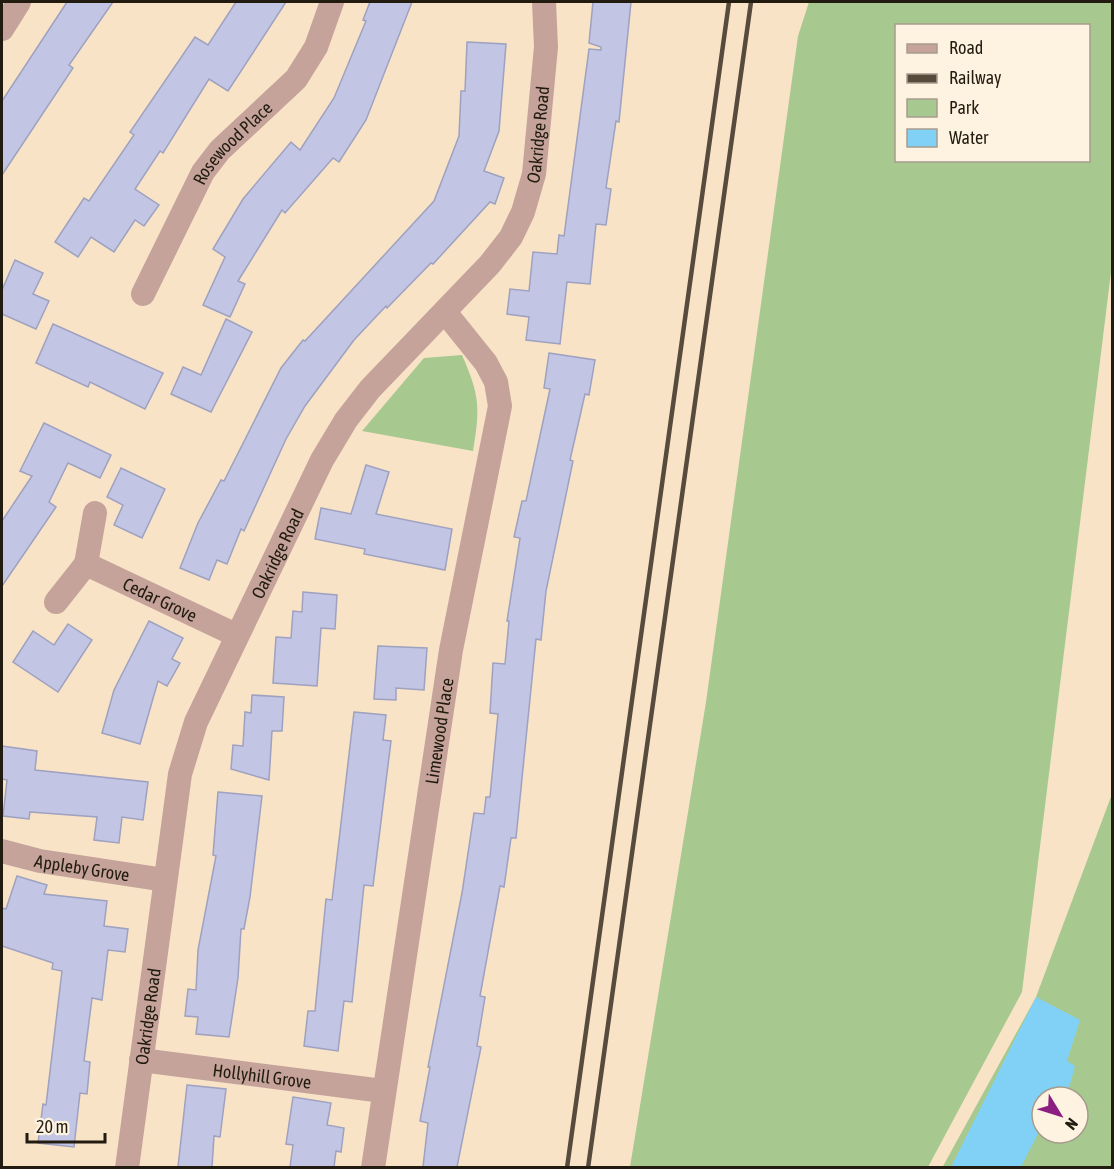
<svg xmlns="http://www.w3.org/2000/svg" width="1114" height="1169" font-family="'Asap Condensed',sans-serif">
	<rect width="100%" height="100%" fill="#f8e3c7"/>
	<g fill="#a7c98f" fill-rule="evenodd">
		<path d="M809 2H1110L1112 6V264L1022 992 928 1167H630L706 702 798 36ZM896 26H1088V160H896Z"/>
		<path d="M462 355C480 396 480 408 473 451L362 431 424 358Z"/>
		<path d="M1112 794V1167L942 1168 1036 997ZM1042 1097H1078V1133H1042Z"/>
	</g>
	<path fill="#81d1f6" d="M1036 997 1080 1020 1067 1061 1075 1066C1068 1091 1070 1097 1042 1097V1126L1021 1167H951Z"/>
	<g fill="#c2c5e4" stroke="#9ea1bf" stroke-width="1.5">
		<path d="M67 2H113L69 65 73 68 2 175V101Z"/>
		<path d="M236 2H286L228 91 209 79 163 153 160 151 135 189 159 205 144 226 135 220 114 252 91 237 78 257 55 242 84 198 89 201 134 135 130 132 195 37 208 45Z"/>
		<path d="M370 2H412L366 120 339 162 333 158 285 213 282 210 238 281 245 284 230 317 203 305 225 257 213 249 243 199 291 142 300 150 334 98 366 21 363 20Z"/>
		<path d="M593 2H631L619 122 616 121 606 188 611 189 606 225 596 224 590 284 567 282 560 344 526 340 529 317 507 314 510 289 529 291 533 252 557 254 559 235 564 236 589 49 601 50V47L589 43Z"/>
		<path d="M467 42 506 44 499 131 484 171 504 178 495 204 490 202 433 264 431 263 387 308 386 306 354 340 305 406 286 439 244 531 241 529 227 564 217 560 209 580 180 568 198 523 221 480 224 481 281 368 303 340 305 341 434 201 459 136 461 91H465Z"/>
		<path d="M15 260 43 273 33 294 49 301 36 329 2 314V290Z"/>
		<path d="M226 319 252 332 211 412 171 394 183 367 201 375Z"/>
		<path d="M53 324 163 373 145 409 90 382 88 387 36 363Z"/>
		<path d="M549 353 595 360 589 395 585 394 570 460 573 461 546 591 541 640 536 639 516 838H511L504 887 500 886 480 996 485 997 477 1046 481 1047 457 1167H423L428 1123 420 1121 430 1067H428L462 893 474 813 484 814 486 797H490L498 714 490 713 493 663 505 664 509 621H507L520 538 514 537 522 501H526L550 389 544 388Z"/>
		<path d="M44 423 111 455 100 478 68 463 49 502 56 507 2 586V521L32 476 20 471Z"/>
		<path d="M366 465 389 472 376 514 452 529 445 570 364 554 365 549 315 539 321 508 351 514Z"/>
		<path d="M121 468 165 489 142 538 114 525 123 505 107 497Z"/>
		<path d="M303 592 337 595 335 629 321 628 317 686 273 683 276 637 291 638 293 611 302 612Z"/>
		<path d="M149 621 183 638 172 659 180 663 167 686 158 681 140 744 102 733 114 690Z"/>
		<path d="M68 624 92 640 58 692 13 662 33 631 54 645Z"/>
		<path d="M378 646 427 648 424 690 396 688V700L374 699Z"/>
		<path d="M252 695 284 697 282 731H272L269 780 231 769 233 745 243 746 245 712 251 713Z"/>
		<path d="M354 712 386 715 383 740 391 741 373 886 364 885 352 1002 344 1001 338 1051 304 1046 308 1011H315L326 899 332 900Z"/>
		<path d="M2 746 37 751 35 770 148 782 143 820 122 817 119 843 94 840 97 817 30 812 29 819 3 816 7 780 2 779Z"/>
		<path d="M218 792 262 796 250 897 244 929H241L238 978 229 1037 196 1034 198 1017 185 1016 188 989 196 990 198 950 216 856 213 855Z"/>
		<path d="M17 876 47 885 44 894 107 901 104 926 128 929 125 952 108 950 102 1000 92 998 84 1061 90 1062 87 1094 80 1093 74 1147 38 1143 43 1104 46 1105 62 971 52 969 53 963 2 946V908L6 909Z"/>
		<path d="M187 1085 226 1089 220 1137 214 1136 212 1167H178Z"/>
		<path d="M293 1097 331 1103 327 1125 344 1128 341 1152 336 1151 334 1167H290L293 1145 286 1144Z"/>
	</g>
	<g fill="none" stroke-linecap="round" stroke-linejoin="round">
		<g stroke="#c5a39b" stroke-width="24">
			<path d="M2 29 19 2"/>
			<path id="s1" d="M143 294 203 172 220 150 296 79 316 47 332 2"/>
			<path id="s2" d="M86 564 236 635"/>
			<path d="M56 602 86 564 95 513"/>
			<path id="s3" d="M2 851 40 861 165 880"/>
			<path id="s4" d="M141 1060 383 1091"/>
			<path id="s5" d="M127 1168 180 774 196 722 322 460 346 420 370 389 490 264 511 237 523 212 534 174 546 47 544 2"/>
			<path id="s6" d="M373 1168 451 650 500 406 496 382 486 363 445 312"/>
		</g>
		<g stroke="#564b3c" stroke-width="4.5">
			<path d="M567 1168 729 2"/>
			<path d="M588 1168 751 2"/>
		</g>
	</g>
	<g text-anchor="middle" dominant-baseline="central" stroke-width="4.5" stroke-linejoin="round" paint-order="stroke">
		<g font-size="18" fill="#221b10" stroke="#fef2e1">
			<text stroke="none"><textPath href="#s5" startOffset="1143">Oakridge Road</textPath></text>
			<text stroke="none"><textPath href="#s1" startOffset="177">Rosewood Place</textPath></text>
			<text stroke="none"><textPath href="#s5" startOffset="639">Oakridge Road</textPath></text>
			<text stroke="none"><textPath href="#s2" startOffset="82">Cedar Grove</textPath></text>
			<text stroke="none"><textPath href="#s6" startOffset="442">Limewood Place</textPath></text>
			<text stroke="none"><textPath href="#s3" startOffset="82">Appleby Grove</textPath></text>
			<text stroke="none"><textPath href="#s5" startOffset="153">Oakridge Road</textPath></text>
			<text stroke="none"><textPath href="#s4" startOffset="122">Hollyhill Grove</textPath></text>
		</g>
	</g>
	<rect width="1114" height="1169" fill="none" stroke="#221b10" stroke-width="6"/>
	<rect x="895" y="24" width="195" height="138" fill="#fef2e1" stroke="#a69c8d" stroke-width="1.5"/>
	<rect x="907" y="44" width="30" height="9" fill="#c5a39b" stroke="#a69c8d" stroke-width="1.5"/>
	<text x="949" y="54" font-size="18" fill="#221b10">Road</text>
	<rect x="907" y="74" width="30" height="9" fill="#564b3c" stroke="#a69c8d" stroke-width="1.5"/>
	<text x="949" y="84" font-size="18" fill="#221b10">Railway</text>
	<rect x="907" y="99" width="30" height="18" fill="#a7c98f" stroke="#a69c8d" stroke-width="1.5"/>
	<text x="949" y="114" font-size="18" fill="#221b10">Park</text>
	<rect x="907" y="129" width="30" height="18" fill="#81d1f6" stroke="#a69c8d" stroke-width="1.5"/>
	<text x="949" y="144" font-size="18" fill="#221b10">Water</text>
	<g transform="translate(1060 1115) rotate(128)"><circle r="28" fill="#fef2e1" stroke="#a69c8d" stroke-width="1.5"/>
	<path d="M0-4.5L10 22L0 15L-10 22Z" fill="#8c1e82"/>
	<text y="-9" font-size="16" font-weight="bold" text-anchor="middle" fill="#221b10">N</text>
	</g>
	<path d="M27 1133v9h78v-9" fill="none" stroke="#221b10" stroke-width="3"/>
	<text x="36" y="1133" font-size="18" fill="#221b10" stroke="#fef2e1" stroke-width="4.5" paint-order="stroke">20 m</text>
</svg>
